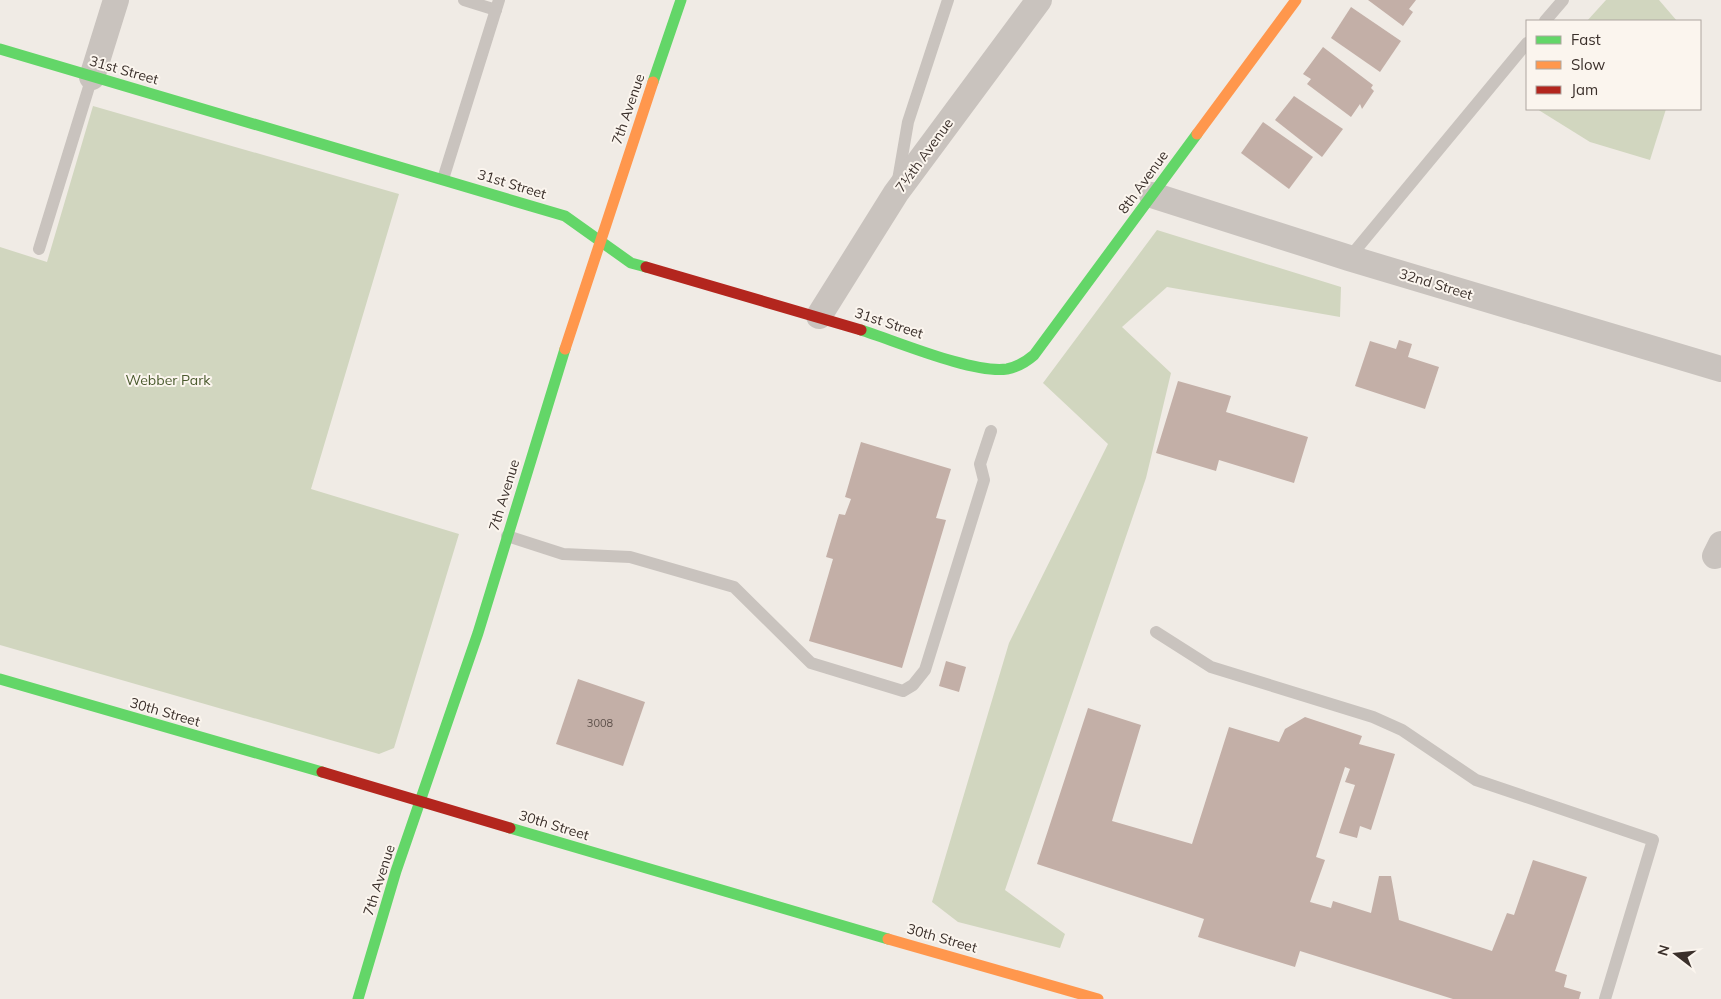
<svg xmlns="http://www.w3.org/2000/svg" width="1721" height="999" font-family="Mulish,sans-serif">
	<rect width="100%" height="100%" fill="#f0ebe5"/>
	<g fill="#d1d6bf">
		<path d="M1606 0H1659L1677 21H1587Z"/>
		<path d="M93 106 399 194 311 489 459 534 394 748 379 754 0 645V247L47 262Z"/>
		<path d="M1537 109H1666L1650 160 1590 142Z"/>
		<path d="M1157 230 1341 287 1340 317 1167 287 1122 327 1171 373 1146 478 1005 890 1065 934 1060 948 958 922 932 902 1009 643 1108 444 1043 383Z"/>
	</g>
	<g fill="#c3afa7">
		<path d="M1368 0H1416L1409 9 1413 12 1403 26Z"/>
		<path d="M1351 7 1401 41 1380 72 1331 38Z"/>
		<path d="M1323 47 1373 85 1371 88 1374 91 1362 109 1360 104 1351 117 1307 84 1311 79 1303 74Z"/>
		<path d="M1294 96 1343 129 1322 157 1275 120Z"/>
		<path d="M1263 122 1313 157 1289 189 1241 153Z"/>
		<path d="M1399 340 1412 344 1408 357 1439 367 1425 409 1355 386 1370 341 1396 349Z"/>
		<path d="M1178 381 1231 396 1226 412 1308 437 1294 483 1219 460 1216 471 1156 453Z"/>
		<path d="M861 442 951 469 936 518 946 520 902 668 809 641 833 559 826 557 839 514 845 515 851 499 845 497Z"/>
		<path d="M946 661 966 667 959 692 939 686Z"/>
		<path d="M578 679 645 702 623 766 556 744Z"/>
		<path d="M1088 708 1141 725 1112 821 1192 844 1229 727 1279 742 1285 729 1305 717 1362 736 1359 744 1395 754 1371 830 1360 826 1357 838 1339 833 1355 785 1345 782 1350 769 1345 767 1316 857 1325 860 1310 902 1331 908 1333 901 1371 913 1379 876H1391L1399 920 1492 951 1507 913 1514 915 1533 860 1587 877 1555 971 1567 975 1564 987 1581 992 1579 999H1453L1300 951 1295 967 1198 937 1204 919 1037 864Z"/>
	</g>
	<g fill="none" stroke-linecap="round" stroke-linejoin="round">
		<g stroke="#c9c3be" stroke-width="12">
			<path d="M464 0 496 10"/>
			<path d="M1545 21 1563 0"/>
			<path d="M443 179 499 0"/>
			<path d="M898 180 908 122 948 0"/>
			<path d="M39 249 92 77"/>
			<path d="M1349 258 1527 43"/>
			<path d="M507 536 563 554 630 557 734 587 811 663 903 691 913 685 925 670 984 480 980 464 991 431"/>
			<path d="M1156 632 1211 667 1373 717 1402 730 1476 780 1653 840 1605 999"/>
		</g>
		<g stroke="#c9c3be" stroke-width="26">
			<path d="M92 77 116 0"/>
			<path d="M1152 195 1349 258 1721 369"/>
			<path d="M819 316 896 193 1039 0"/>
			<path d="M1715 556 1721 544"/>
		</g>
		<g stroke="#63d668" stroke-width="11">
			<path d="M0 49 565 216 631 263 646 267"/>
			<path d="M653 82 681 0"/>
			<path d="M861 330C896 341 973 374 1007 369 1017 367 1026 362 1034 355L1197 134"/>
			<path d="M0 679 322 772"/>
			<path d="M510 828 888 939"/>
			<path d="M358 999 396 871 478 633 565 349"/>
		</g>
		<g stroke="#ff974d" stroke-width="11">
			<path d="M1197 134 1296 0"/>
			<path d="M565 349 653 82"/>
			<path d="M888 939 1098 999"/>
		</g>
		<g stroke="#b3261e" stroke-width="11">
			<path d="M646 267 861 330"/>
			<path d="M322 772 510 828"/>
		</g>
	</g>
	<g text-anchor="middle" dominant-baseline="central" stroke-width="4" stroke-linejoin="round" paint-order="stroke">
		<g font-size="11" fill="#5d504a">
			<text x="600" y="723">3008</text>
		</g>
		<g font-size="14" fill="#3b302b" stroke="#fbf5ee">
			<text transform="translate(124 70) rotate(16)">31st Street</text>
			<text transform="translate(628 109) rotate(-71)">7th Avenue</text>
			<text transform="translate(924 155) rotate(-54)">7½th Avenue</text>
			<text transform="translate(1143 182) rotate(-54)">8th Avenue</text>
			<text transform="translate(512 184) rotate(17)">31st Street</text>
			<text transform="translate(1436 284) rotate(17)">32nd Street</text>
			<text transform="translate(889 323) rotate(18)">31st Street</text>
			<text transform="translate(504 495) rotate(-73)">7th Avenue</text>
			<text transform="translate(165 712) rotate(16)">30th Street</text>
			<text transform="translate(554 825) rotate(17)">30th Street</text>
			<text transform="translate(379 880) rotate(-72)">7th Avenue</text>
			<text transform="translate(942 938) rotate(16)">30th Street</text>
		</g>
		<g font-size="14" fill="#4a5a2e" stroke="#fbf5ee">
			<text x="168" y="380">Webber Park</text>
		</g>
	</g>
	<rect x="1526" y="20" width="175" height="90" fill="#fbf5ee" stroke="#aea6a0"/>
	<rect x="1536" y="36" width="25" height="8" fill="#63d668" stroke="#aea6a0"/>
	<text x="1571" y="45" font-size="15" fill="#3b302b">Fast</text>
	<rect x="1536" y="61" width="25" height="8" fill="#ff974d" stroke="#aea6a0"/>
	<text x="1571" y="70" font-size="15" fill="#3b302b">Slow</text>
	<rect x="1536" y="86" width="25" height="8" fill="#b3261e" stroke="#aea6a0"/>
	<text x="1571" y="95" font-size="15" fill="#3b302b">Jam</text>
	<g transform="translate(1676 954) rotate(286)" stroke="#fbf5ee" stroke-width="4" paint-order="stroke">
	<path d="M0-4L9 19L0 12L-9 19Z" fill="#3b302b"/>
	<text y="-8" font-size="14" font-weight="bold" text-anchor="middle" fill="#3b302b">N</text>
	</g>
</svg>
